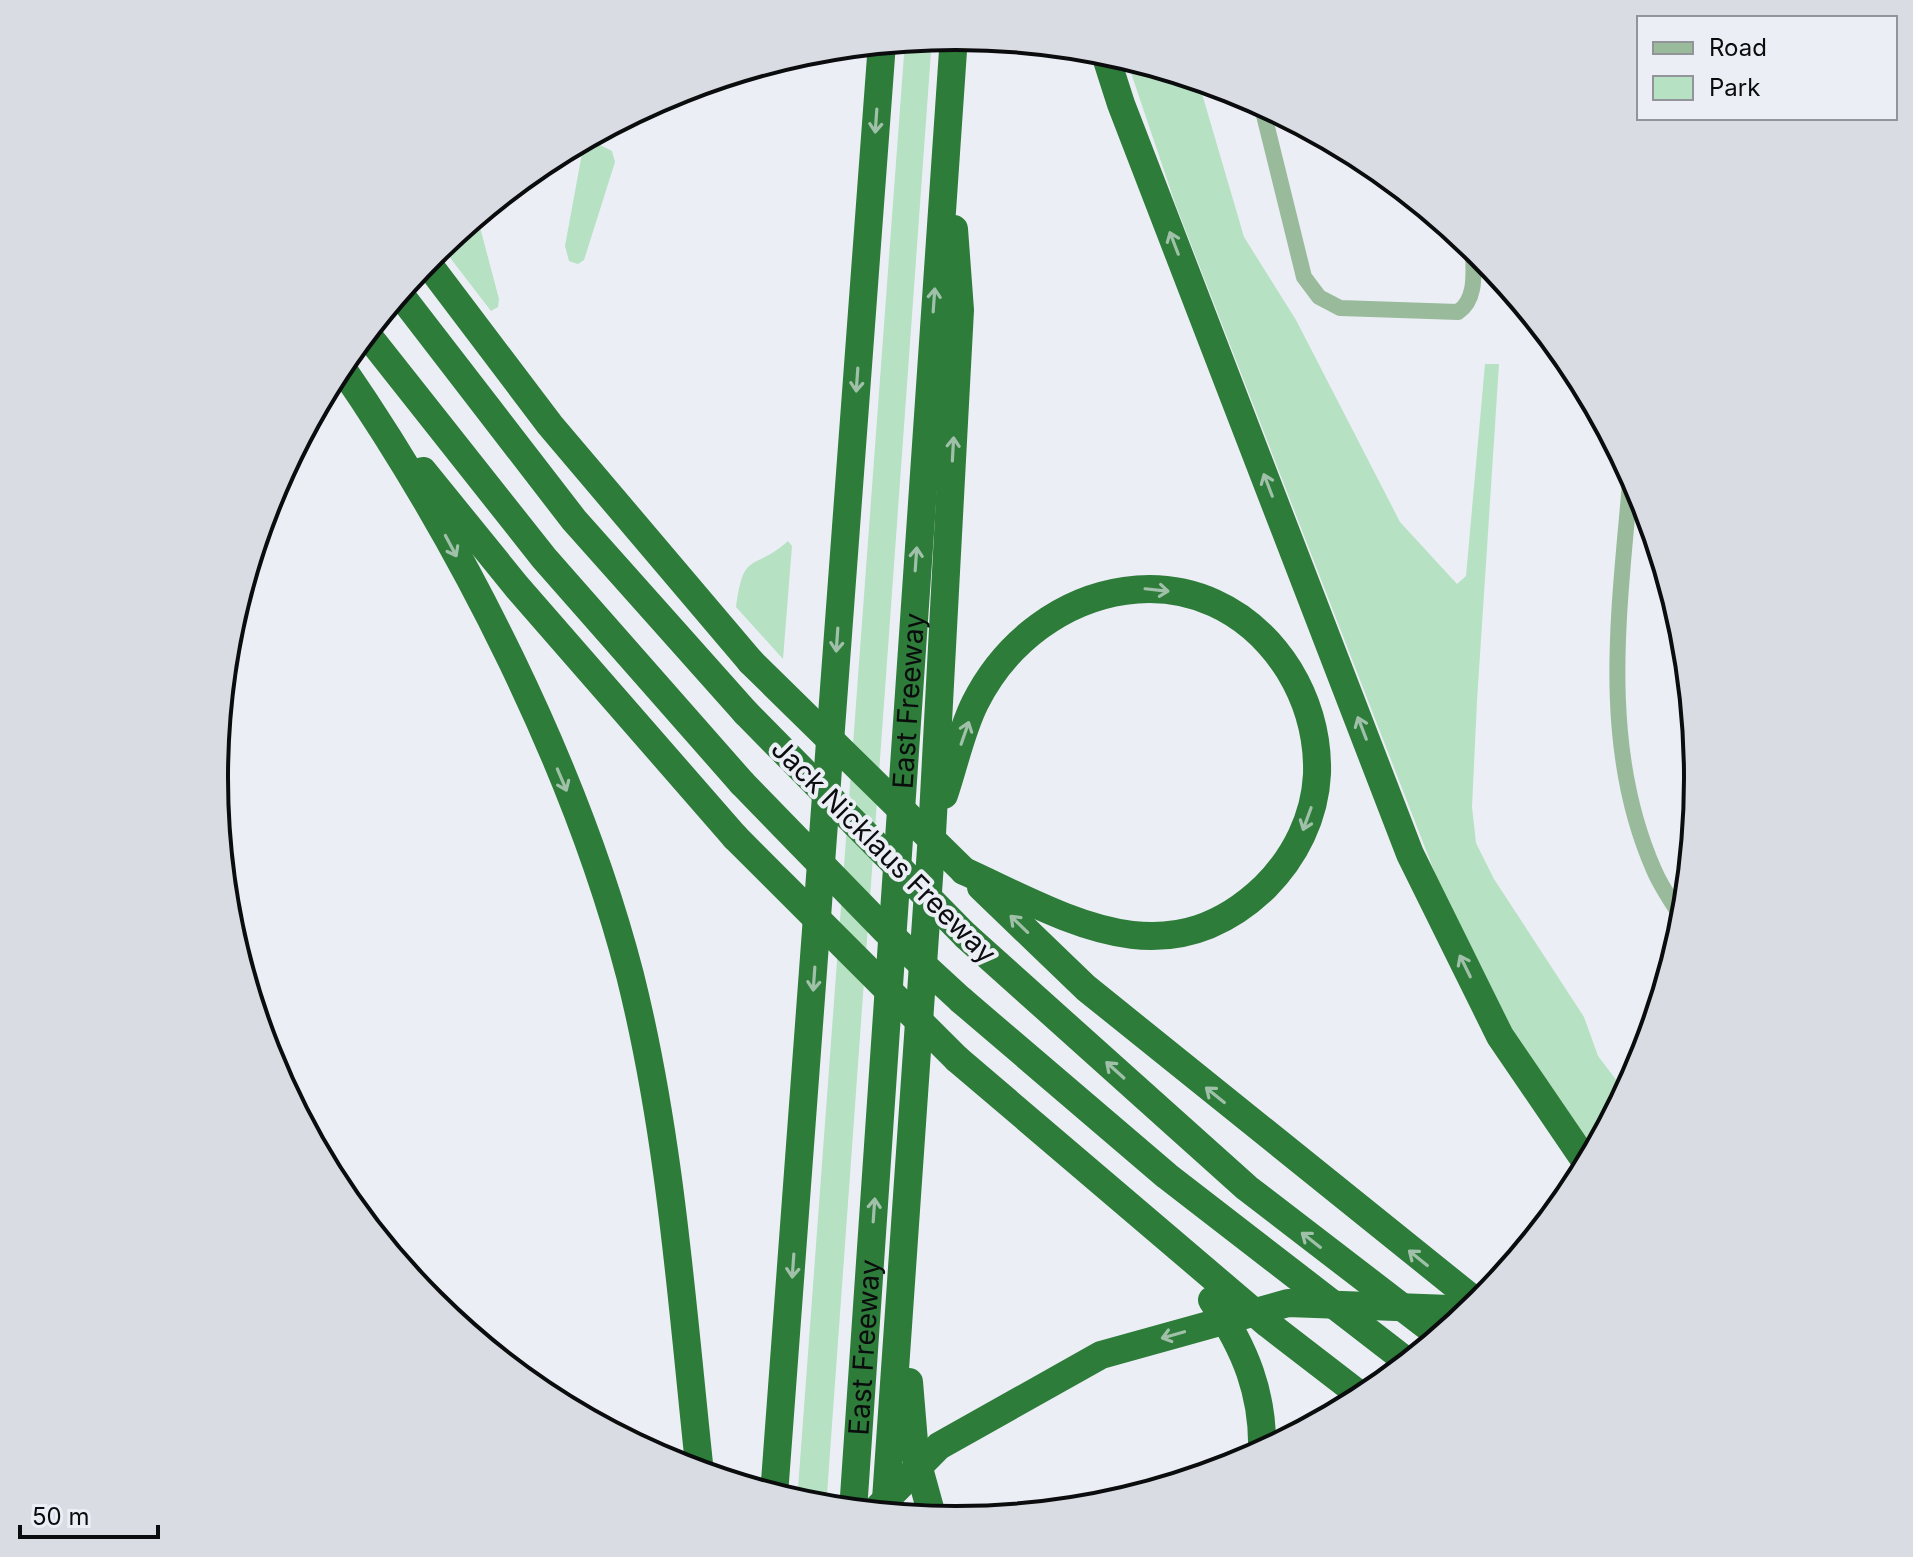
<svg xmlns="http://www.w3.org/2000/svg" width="1913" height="1557" font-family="Inter,sans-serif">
	<rect width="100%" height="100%" fill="#eceef6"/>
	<g fill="#b6e1c3">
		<path d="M932 38 826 1508 797 1502 905 41Z"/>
		<path d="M1126 58 1198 80 1244 237 1296 320 1400 522 1457 584 1466 576 1485 364H1499L1477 701 1472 807 1476 843 1494 879 1584 1017 1598 1056 1626 1093 1592 1157 1499 1012 1457 930 1175 203Z"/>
		<path d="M594 142 612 151 615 162 584 260 578 264 569 261 565 246 583 148Z"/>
		<path d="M477 216 499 299 498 307 491 311 441 246Z"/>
		<path d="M788 541 792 546 783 659 736 607C744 549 752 573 788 541Z"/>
	</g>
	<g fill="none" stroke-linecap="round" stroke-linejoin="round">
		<g stroke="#99bb9b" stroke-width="16">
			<path d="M1261 103 1304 277 1319 297 1340 308 1458 312C1478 299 1473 269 1473 247"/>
			<path d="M1631 472C1620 606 1598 743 1654 870 1662 889 1675 906 1685 923"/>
		</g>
		<g stroke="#2d7c39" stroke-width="28">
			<path d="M1104 51 1121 104 1410 854 1500 1036 1588 1165"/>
			<path d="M426 261 550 425 751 662"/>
			<path d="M399 293 574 520 746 713"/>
			<path d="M366 333 544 558 742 783"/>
			<path d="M340 365C462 542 576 767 630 975 671 1138 682 1307 700 1473"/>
			<path d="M423 471 517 587 735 837"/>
			<path d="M944 795C954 766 961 731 975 703 1038 577 1207 541 1289 670 1309 703 1318 736 1317 774 1315 817 1295 857 1265 887 1166 982 1067 918 964 871"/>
			<path d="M981 887 1086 988 1480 1305"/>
			<path d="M966 936 1247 1188 1441 1337"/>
			<path d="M961 1000 1167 1176 1409 1363"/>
			<path d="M957 1059 1268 1324 1364 1398"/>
			<path d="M1212 1300C1245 1348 1264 1394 1262 1453"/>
			<path d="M909 1382 915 1454 933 1519"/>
			<path d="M774 1495 882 43"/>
			<path id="s1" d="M853 1511 954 36"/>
			<path d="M885 1514 932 834 960 310 954 229"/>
		</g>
		<g stroke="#2d7c39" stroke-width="28">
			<path d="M751 662 964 871"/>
			<path d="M746 713 966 936"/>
			<path d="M742 783 886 931 961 1000"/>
			<path d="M735 837 957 1059"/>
			<path d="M873 1513 939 1446 1101 1355 1288 1303 1450 1309 1470 1313"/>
		</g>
	</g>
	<defs><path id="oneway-shaft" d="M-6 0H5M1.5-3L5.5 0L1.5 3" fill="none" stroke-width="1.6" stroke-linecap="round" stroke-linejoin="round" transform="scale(2)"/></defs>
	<g stroke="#a0c0aa">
		<use href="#oneway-shaft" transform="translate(876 121) rotate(94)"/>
		<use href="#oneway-shaft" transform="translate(1174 243) rotate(-111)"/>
		<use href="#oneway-shaft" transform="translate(934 300) rotate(-86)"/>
		<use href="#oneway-shaft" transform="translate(857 380) rotate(94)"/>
		<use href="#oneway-shaft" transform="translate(953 449) rotate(-87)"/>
		<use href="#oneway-shaft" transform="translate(1268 485) rotate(-111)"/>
		<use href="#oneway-shaft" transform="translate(451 546) rotate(62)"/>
		<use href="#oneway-shaft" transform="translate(916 559) rotate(-86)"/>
		<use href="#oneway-shaft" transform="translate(1157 590) rotate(6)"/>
		<use href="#oneway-shaft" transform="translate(837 640) rotate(94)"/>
		<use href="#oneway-shaft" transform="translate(1362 728) rotate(-111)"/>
		<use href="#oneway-shaft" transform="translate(965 733) rotate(-71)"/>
		<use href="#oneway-shaft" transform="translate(562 780) rotate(67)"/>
		<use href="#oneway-shaft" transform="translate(1307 819) rotate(110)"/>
		<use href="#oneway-shaft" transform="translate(1019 924) rotate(-136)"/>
		<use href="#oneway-shaft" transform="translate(1465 966) rotate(-116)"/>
		<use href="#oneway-shaft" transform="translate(814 979) rotate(94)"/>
		<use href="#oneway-shaft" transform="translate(1115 1070) rotate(-138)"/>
		<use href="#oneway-shaft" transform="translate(1215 1095) rotate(-141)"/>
		<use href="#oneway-shaft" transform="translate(874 1210) rotate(-86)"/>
		<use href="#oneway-shaft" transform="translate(1311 1240) rotate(-142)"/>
		<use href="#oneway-shaft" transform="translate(1418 1258) rotate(-141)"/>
		<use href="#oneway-shaft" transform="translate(793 1266) rotate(94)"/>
		<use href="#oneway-shaft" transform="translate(1173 1335) rotate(164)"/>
	</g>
	<g text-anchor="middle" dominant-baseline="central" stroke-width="8" stroke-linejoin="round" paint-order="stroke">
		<g font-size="28" fill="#0b0c0e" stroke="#eceef6">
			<text stroke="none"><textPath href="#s1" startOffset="812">East Freeway</textPath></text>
			<text transform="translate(884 851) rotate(45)">Jack Nicklaus Freeway</text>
			<text stroke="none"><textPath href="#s1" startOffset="164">East Freeway</textPath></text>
		</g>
	</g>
	<path d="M0 0H1913V1557H0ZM228 778a728 728 0 1 1 1456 0a728 728 0 1 1-1456 0Z" fill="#dadce3" fill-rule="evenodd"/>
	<path fill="none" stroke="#0b0c0e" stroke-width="4" d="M228 778a728 728 0 1 1 1456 0a728 728 0 1 1-1456 0Z"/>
	<rect x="1637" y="16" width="260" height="104" fill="#eceef6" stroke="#929499" stroke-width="2"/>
	<rect x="1653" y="42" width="40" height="12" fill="#99bb9b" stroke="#929499" stroke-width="2"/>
	<text x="1709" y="56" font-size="24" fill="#0b0c0e">Road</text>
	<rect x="1653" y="76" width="40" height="24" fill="#b6e1c3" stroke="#929499" stroke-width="2"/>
	<text x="1709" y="96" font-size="24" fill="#0b0c0e">Park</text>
	<path d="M20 1525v12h138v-12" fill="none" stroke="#0b0c0e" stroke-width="4"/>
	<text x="32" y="1525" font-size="24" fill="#0b0c0e" stroke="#eceef6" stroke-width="6" paint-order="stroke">50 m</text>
</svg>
